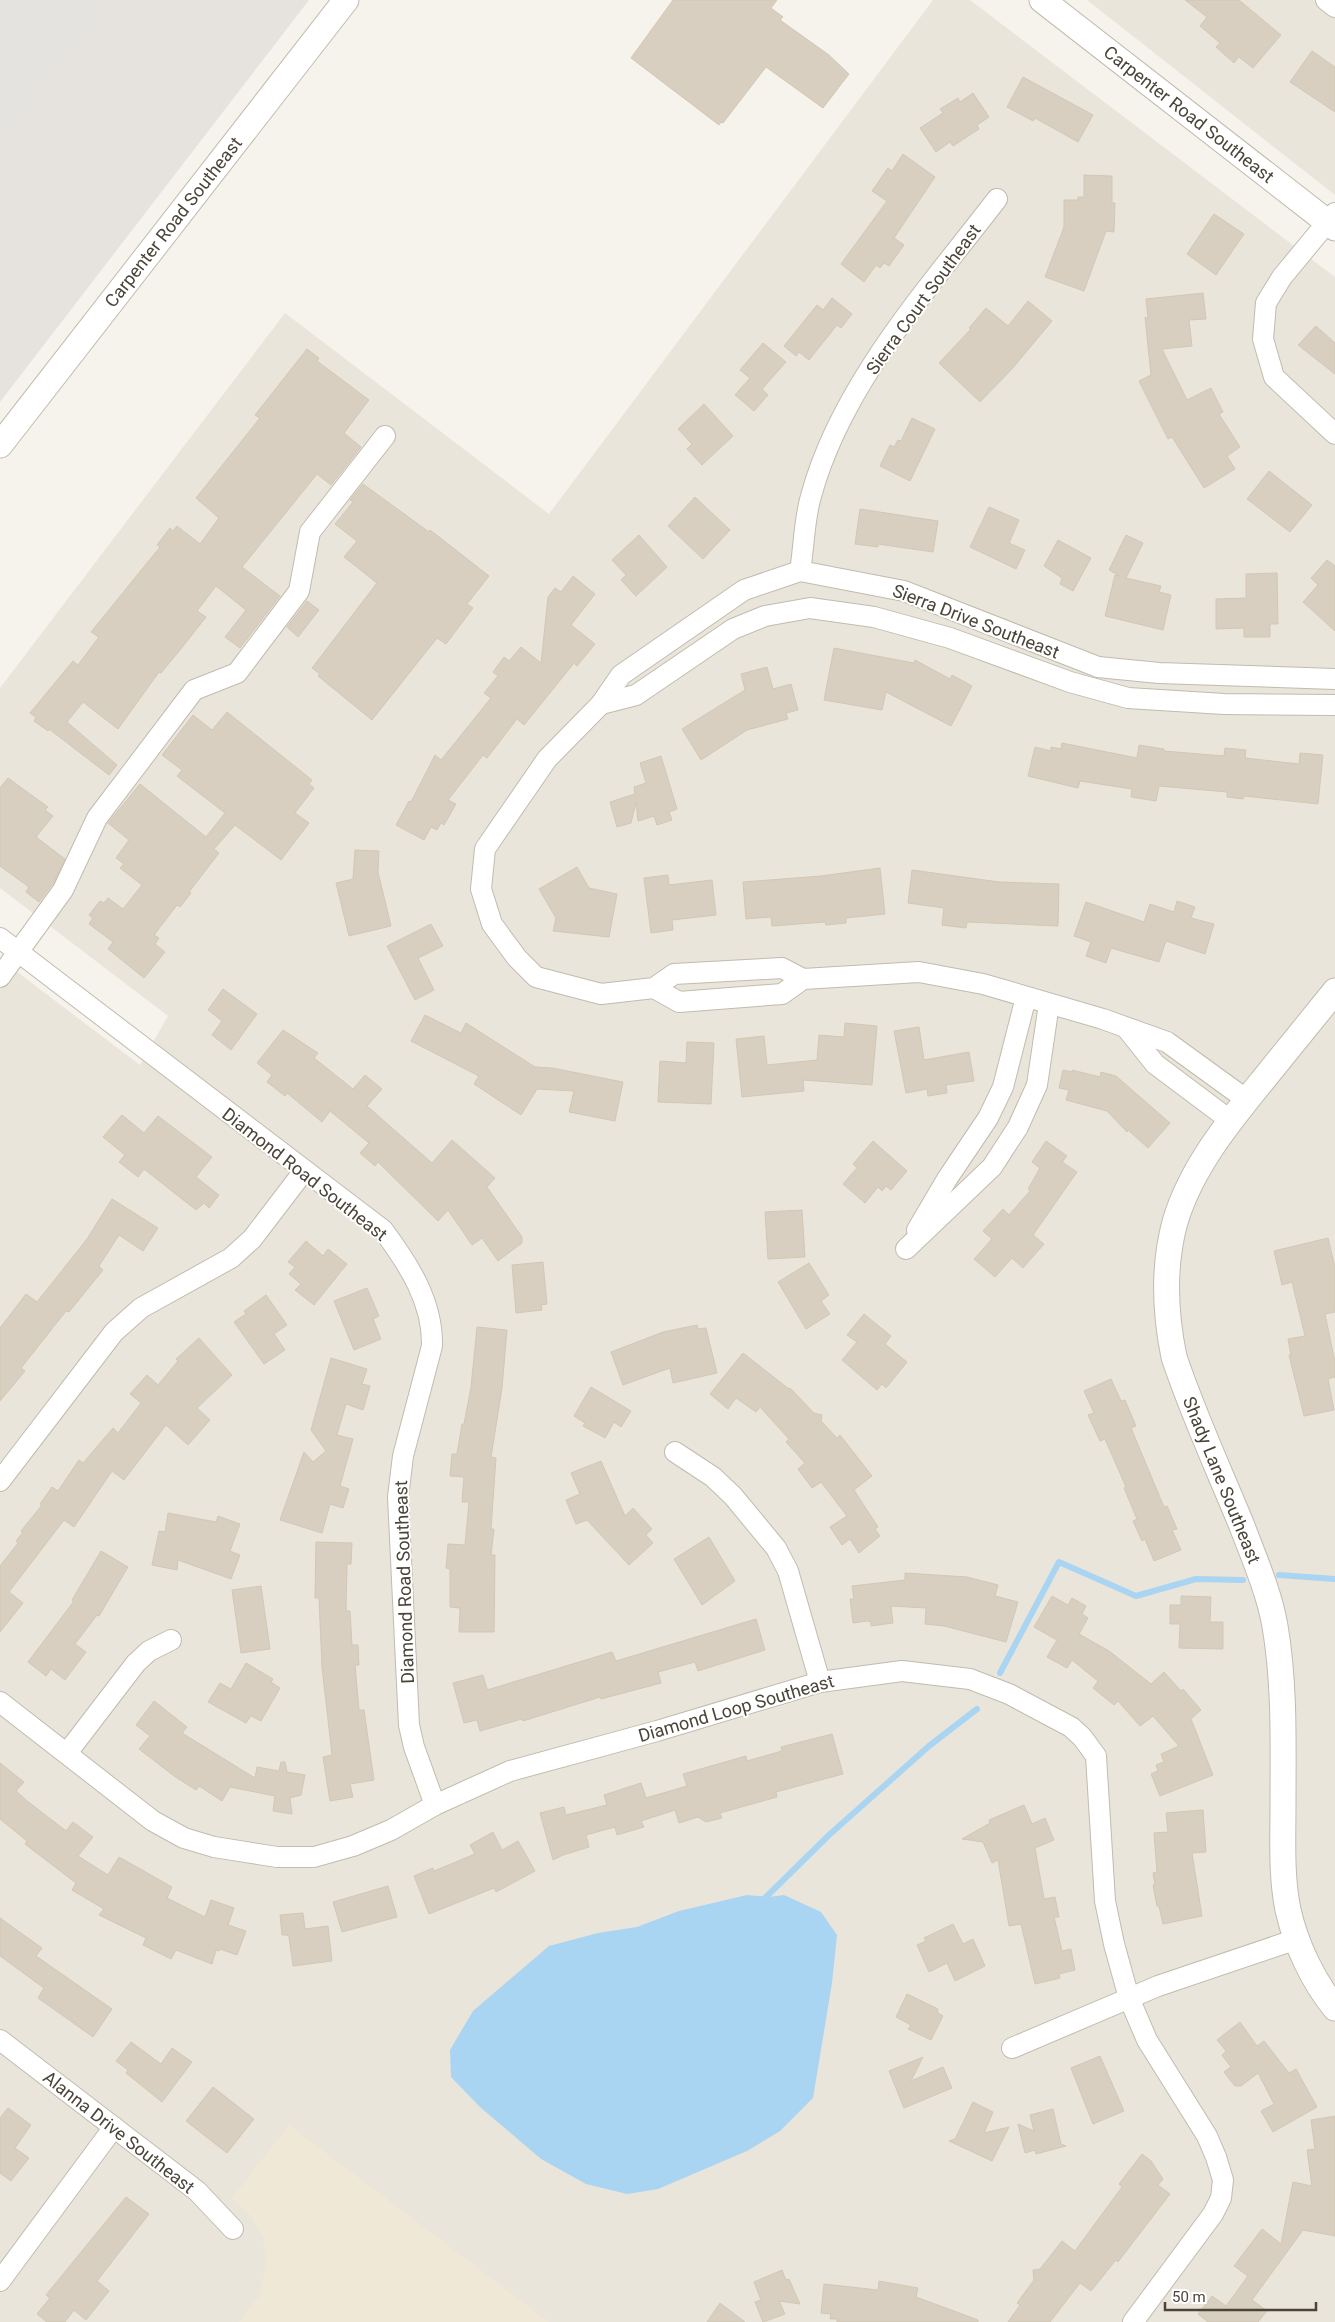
<svg xmlns="http://www.w3.org/2000/svg" width="1335" height="2322" font-family="Roboto,sans-serif">
	<rect width="100%" height="100%" fill="#f6f3ec"/>
	<g fill="#eae5da">
		<path d="M933 0H970L1335 277V2322H0V959L140 1065 168 1016 0 888V688L285 313 549 514Z"/>
		<path d="M1087 0H1335V195Z"/>
	</g>
	<path fill="#e6e2dd" d="M0 0H309L0 402Z"/>
	<path fill="#efe8d6" d="M289 2125 549 2322H239L259 2296 267 2263 263 2238 251 2216 232 2198Z"/>
	<path fill="#e5e3e0" d="M0 0H113L0 144Z"/>
	<path fill="#a9d4f2" d="M747 1895 769 1897 784 1895 821 1912 837 1935 832 1983 813 2098 780 2131 747 2151 658 2189 627 2194 586 2184 541 2159 480 2107 451 2077 450 2050 473 2011 549 1946 598 1933 637 1927 679 1911Z"/>
	<g fill="none" stroke-linecap="round" stroke-linejoin="round">
		<g stroke="#a9d4f2" stroke-width="6">
			<path d="M1279 1575 1335 1579"/>
			<path d="M1000 1673 1059 1562 1136 1596 1196 1579 1243 1580"/>
			<path d="M763 1900 829 1835 929 1746 977 1709"/>
		</g>
	</g>
	<g fill="#d8cfc1" stroke="#d3c7b4">
		<path d="M673 0H777L771 8 783 17 780 20 829 55 849 74 823 108 766 67 723 123 721 122 719 125 631 58Z"/>
		<path d="M1185 0H1239L1281 35 1253 68 1239 57 1234 63 1216 47 1220 43 1200 26 1207 17Z"/>
		<path d="M1312 51 1335 67V112L1290 82Z"/>
		<path d="M1023 77 1093 115 1078 142 1035 118 1033 121 1007 107Z"/>
		<path d="M973 93 989 117 977 125 979 129 953 146 950 142 936 152 920 128 943 113 940 109 958 98 960 102Z"/>
		<path d="M903 154 935 177 894 238 904 245 889 266 884 263 880 268 876 265 864 282 841 264 887 201 872 191 888 168 892 171Z"/>
		<path d="M1084 175 1112 176V203H1115L1114 232 1106 231 1084 291 1045 277 1064 227V200H1078V197H1084Z"/>
		<path d="M1214 214 1244 234 1216 275 1187 254Z"/>
		<path d="M1203 293 1206 319 1189 320 1192 346 1162 349 1187 400 1211 388 1223 412 1219 414 1240 447 1227 456 1235 469 1204 488 1172 437 1168 439 1139 381 1151 375 1145 317 1148 319 1146 299Z"/>
		<path d="M832 298 852 314 841 328 837 325 809 360 799 352 796 356 784 346 817 305 823 310Z"/>
		<path d="M1028 301 1052 321 1012 369 980 402 939 363 971 329 969 328 986 308 1008 326Z"/>
		<path d="M1316 326 1335 343V374L1298 345Z"/>
		<path d="M763 343 786 362 762 389 768 395 754 411 735 395 750 378 740 370Z"/>
		<path d="M307 349 319 358 317 361 369 400 344 433 361 447 331 485 317 474 242 567 280 596 240 648 225 637 246 610 216 586 197 611 206 617 180 650 161 673 159 672 118 729 83 702 67 722 117 765 109 775 49 729 48 731 34 721 36 717 30 713 73 661 78 665 99 637 91 632 160 547 157 545 170 528 173 531 177 526 200 544 219 518 196 498 260 418 255 415Z"/>
		<path d="M704 404 733 436 702 465 687 449 692 444 678 429Z"/>
		<path d="M912 418 935 429 910 481 880 466 890 445 894 447 898 440 901 441Z"/>
		<path d="M1269 471 1312 505 1290 532 1247 499Z"/>
		<path d="M363 484 429 532 430 530 489 576 467 604 473 608 446 644 437 638 372 720 318 676 320 674 312 668 377 583 344 557 357 541 335 524 353 502 350 500Z"/>
		<path d="M695 497 730 530 703 559 668 526Z"/>
		<path d="M989 507 1019 520 1009 543 1025 550 1016 569 970 547Z"/>
		<path d="M860 509 938 521 933 552 878 544V547L855 544Z"/>
		<path d="M639 535 667 567 636 596 621 580 626 575 612 560Z"/>
		<path d="M1126 535 1143 543 1126 578 1161 586 1159 592 1171 595 1163 630 1105 616 1115 575 1120 576 1109 570Z"/>
		<path d="M1058 540 1091 558 1073 591 1060 584 1062 578 1044 566Z"/>
		<path d="M1327 560 1335 566V631L1303 602 1318 585 1311 578Z"/>
		<path d="M1277 573 1278 624H1270V637H1244V628L1216 629V599L1246 598V574Z"/>
		<path d="M573 576 595 594 571 625 595 644 577 666 574 663 524 725 517 719 487 758 483 755 448 800 456 804 444 825 441 823 437 830 431 827 424 840 396 825 409 801 411 802 435 755 441 760 491 698 484 693 498 676 493 672 504 657 509 661 521 647 541 663 548 597 555 588 561 592Z"/>
		<path d="M307 601 319 610 298 637 287 627Z"/>
		<path d="M834 648 914 663 915 660 950 679 952 675 972 686 951 726 886 692 882 710 824 700Z"/>
		<path d="M767 667 773 689 791 684 798 710 786 713 788 719 747 730 701 760 682 729 745 690 741 674Z"/>
		<path d="M227 712 312 780 309 784 314 788 295 813 309 823 281 860 235 825 214 849 219 853 189 892 191 893 180 907 177 905 154 935 159 938 155 944 165 952 144 978 108 949 113 942 89 924 93 918 89 915 100 901 104 903 108 898 123 909 142 885 120 868 124 864 116 858 129 840 108 823 140 784 206 837 225 813 177 776 182 770 162 755 193 715 212 730Z"/>
		<path d="M1062 743 1137 758 1139 745 1164 749V751L1224 756 1225 748 1246 750 1245 758 1299 764 1300 753 1323 755 1318 804 1244 796 1243 799 1227 797V792L1159 786 1156 801 1131 797 1132 789 1080 781 1078 788 1028 776 1035 747 1051 751V747L1061 749Z"/>
		<path d="M661 756 677 809 669 812 672 820 657 825 654 816 638 821 636 802 631 823 617 827 610 802 635 794 634 787 646 783 640 763Z"/>
		<path d="M8 778 48 807 45 810 53 816 36 837 65 859 54 882 39 902 26 892 29 887 0 866V788Z"/>
		<path d="M355 850 379 851 378 872 391 926 349 936 336 883 353 879Z"/>
		<path d="M577 867 589 888 617 894 609 937 553 931 556 918 539 889Z"/>
		<path d="M880 868 885 914 846 918V923L826 925 825 922 772 926 771 917 746 919 743 882 821 876Z"/>
		<path d="M912 870 999 882 1059 884 1058 926 967 922 966 928 942 925 944 908 908 903Z"/>
		<path d="M668 875 669 885 712 880 716 915 672 920 673 930 651 933 644 878Z"/>
		<path d="M1177 901 1195 907 1191 918 1214 924 1205 954 1166 941 1159 962 1111 948 1106 963 1086 956 1091 942 1074 936 1086 902 1144 922 1150 904 1174 912Z"/>
		<path d="M431 924 443 946 418 958 434 990 415 1000 387 946Z"/>
		<path d="M223 989 257 1014 231 1050 212 1035 222 1021 208 1010Z"/>
		<path d="M425 1015 461 1033 466 1023 535 1067 552 1068 623 1082 615 1121 569 1112 574 1091 537 1089 521 1115 474 1084 479 1076 411 1041Z"/>
		<path d="M845 1023 877 1026 872 1085 803 1080 804 1091 742 1097 736 1039 764 1036 767 1065 817 1060 819 1035 844 1037Z"/>
		<path d="M919 1027 924 1060 969 1052 974 1081 946 1085 947 1093 928 1096 927 1089 906 1093 894 1031Z"/>
		<path d="M283 1030 318 1053 314 1058 353 1089 365 1075 382 1089 367 1106 432 1163 452 1140 495 1178 487 1187 522 1237V1243L498 1261 482 1238 472 1245 448 1210 438 1221 378 1162 375 1166 360 1153 369 1143 330 1111 322 1122 287 1093 285 1096 267 1082 272 1075 257 1063Z"/>
		<path d="M687 1042 714 1043 711 1104 658 1102 660 1061 686 1063Z"/>
		<path d="M1063 1070 1072 1072V1070L1100 1077 1101 1072 1116 1076 1170 1123 1148 1148 1128 1130 1127 1132 1107 1111 1066 1100 1069 1090 1059 1088Z"/>
		<path d="M122 1115 144 1133 158 1116 212 1157 196 1177 219 1195 209 1208 204 1203 196 1210 144 1169 138 1177 119 1162 125 1155 103 1137Z"/>
		<path d="M873 1141 907 1171 891 1190 886 1186 882 1191 878 1187 865 1203 843 1184 857 1168 853 1164Z"/>
		<path d="M1046 1141 1067 1156 1062 1162 1077 1172 1033 1235 1044 1244 1023 1268 1012 1258 995 1277 974 1259 992 1239 983 1231 1003 1209 1009 1215 1030 1191 1028 1189 1040 1168 1032 1162Z"/>
		<path d="M112 1199 158 1228 143 1251 119 1235 99 1266 103 1270 69 1312 66 1311 21 1368 25 1371 0 1401V1328L26 1294 37 1302 87 1239Z"/>
		<path d="M802 1210 805 1257 768 1259 765 1212Z"/>
		<path d="M1328 1238 1335 1267V1312L1325 1314 1335 1362V1377L1328 1379 1334 1410 1304 1416 1289 1355H1291L1288 1339 1305 1336 1292 1282 1282 1285 1274 1251Z"/>
		<path d="M306 1241 323 1256 328 1249 347 1264 314 1305 295 1290 301 1284 289 1274 295 1267 288 1262Z"/>
		<path d="M543 1262 547 1304 541 1305 542 1310 516 1313 512 1265Z"/>
		<path d="M809 1263 829 1295 821 1301 830 1314 806 1329 778 1282Z"/>
		<path d="M367 1288 379 1316 373 1319 381 1339 354 1350 334 1301Z"/>
		<path d="M266 1295 287 1325 274 1334 285 1350 264 1364 234 1322 246 1314 244 1311Z"/>
		<path d="M864 1314 891 1336 885 1344 907 1362 886 1388 882 1384 877 1390 842 1360 857 1342 847 1335Z"/>
		<path d="M697 1325 698 1329 706 1328 717 1373 673 1383 670 1368 623 1385 611 1352 663 1332Z"/>
		<path d="M477 1327 507 1330 502 1388 491 1457 496 1458 491 1529H494L491 1555H495L494 1632H459L460 1608 450 1607V1569L446 1568 448 1544 465 1545 469 1502H462L464 1477 450 1476 452 1454H457L462 1424H464L471 1387Z"/>
		<path d="M199 1338 232 1375 197 1408 210 1420 188 1445 166 1425 124 1480 112 1471 74 1527 64 1520 9 1592 23 1603 0 1632V1566L18 1543 16 1541 23 1532 21 1531 42 1505 40 1504 52 1487 58 1491 79 1460 83 1463 113 1428 118 1433 141 1403 130 1394 147 1375 158 1385 178 1361 176 1359Z"/>
		<path d="M743 1353 789 1389 790 1388 814 1413 822 1415 821 1421 837 1438 840 1435 872 1476 854 1490 878 1527 875 1529 880 1536 859 1553 850 1539 842 1545 830 1527 847 1516 821 1482 812 1488 798 1469 805 1463 786 1442 789 1439 760 1407 756 1412 736 1398 728 1409 710 1394Z"/>
		<path d="M331 1358 367 1369 362 1384 370 1386 363 1410 346 1404 337 1435 353 1439 340 1486 349 1489 343 1508 330 1504 322 1533 280 1520 304 1452 313 1462 326 1451 311 1430Z"/>
		<path d="M1111 1379 1121 1401 1125 1400 1136 1426 1131 1428 1164 1507 1167 1506 1177 1529 1172 1530 1181 1550 1154 1561 1145 1539 1142 1541 1133 1521 1137 1519 1124 1488 1126 1487 1105 1439 1100 1441 1088 1415 1094 1413 1084 1391Z"/>
		<path d="M591 1387 631 1411 621 1427 614 1422 605 1438 583 1426 585 1423 574 1416Z"/>
		<path d="M601 1461 625 1516 633 1508 652 1529 646 1535 653 1543 629 1565 587 1520 576 1524 566 1500 580 1494 571 1473Z"/>
		<path d="M168 1513 216 1522 218 1516 240 1524 230 1551 240 1555 231 1579 178 1560 177 1570 152 1565 159 1531 165 1532Z"/>
		<path d="M709 1537 735 1581 702 1605 674 1559Z"/>
		<path d="M316 1542 352 1543 351 1564H347L346 1611H350L352 1645H358L359 1665H355L359 1710H364L374 1780 350 1784 353 1797 330 1801 323 1757 332 1755 322 1667 319 1598H315Z"/>
		<path d="M101 1551 128 1567 99 1616 97 1615 75 1644 86 1652 65 1680 51 1669 46 1676 28 1662 74 1601 72 1600Z"/>
		<path d="M905 1573 967 1577 998 1585 995 1596 1018 1602 1006 1642 944 1626 925 1624 926 1608 891 1606 893 1623 871 1626V1622L867 1621 853 1623 850 1599H854L852 1586 905 1580Z"/>
		<path d="M261 1586 270 1649 241 1653 232 1590Z"/>
		<path d="M1052 1596 1068 1605 1072 1598 1086 1606 1082 1614 1088 1618 1079 1634 1109 1651 1151 1684 1164 1672 1181 1691 1183 1689 1201 1710 1191 1719 1213 1775 1160 1796 1151 1774 1158 1771 1156 1765 1164 1762 1161 1754 1179 1746 1153 1716 1140 1726 1118 1701 1114 1705 1093 1688 1098 1681 1072 1660 1067 1668 1047 1657 1057 1640 1034 1627Z"/>
		<path d="M1181 1596 1211 1597 1210 1622H1223V1649L1179 1648 1180 1624H1170V1605H1181Z"/>
		<path d="M756 1619 765 1650 698 1671 695 1662 658 1672 661 1683 601 1699 600 1697 523 1721 522 1719 480 1731 477 1720 464 1723 453 1683 483 1675 487 1690 612 1652 616 1661Z"/>
		<path d="M246 1663 273 1679 271 1682 280 1688 261 1721 251 1716 246 1723 208 1702 220 1683 231 1689Z"/>
		<path d="M154 1701 187 1727 182 1733 255 1778 257 1767 279 1771 281 1762H285L287 1772 305 1775 301 1795 290 1798 292 1814 273 1811 275 1796 230 1787 222 1801 199 1786 196 1790 174 1776 139 1749 150 1736 136 1725Z"/>
		<path d="M832 1734 843 1774 776 1792 777 1797 720 1813 722 1818 706 1822 698 1817 679 1823 675 1810 641 1821 644 1827 617 1835 615 1827 586 1835 589 1847 563 1855 553 1860 540 1813 564 1807 566 1815 607 1805 604 1795 641 1783 646 1798 687 1786 683 1774 746 1756 747 1761 782 1751 781 1747Z"/>
		<path d="M0 1763 24 1782 16 1791 26 1800 66 1831 73 1822 93 1837 78 1856 108 1875 119 1857 172 1887 167 1898 205 1917 211 1900 234 1908 228 1925 246 1931 237 1955 220 1949 219 1951 216 1950 212 1964 176 1950 171 1959 143 1945 146 1938 99 1915 104 1909 72 1890 76 1883 25 1844 27 1841 0 1819Z"/>
		<path d="M1024 1805 1032 1824 1045 1818 1054 1840 1035 1848 1044 1899 1055 1897 1059 1917H1054L1062 1951 1071 1949 1075 1970 1059 1974 1060 1978 1035 1984 1021 1924 1009 1926 998 1860 992 1863 983 1842 962 1839 990 1823 989 1820Z"/>
		<path d="M1203 1810 1206 1852 1192 1853 1202 1916 1163 1924 1159 1906H1157L1153 1885H1155L1153 1873 1157 1872 1154 1833 1168 1832 1166 1813Z"/>
		<path d="M493 1832 502 1850 518 1841 535 1871 496 1892 494 1888 429 1914 414 1876 433 1868 434 1871 475 1854 470 1845Z"/>
		<path d="M388 1886 397 1917 342 1932 333 1902Z"/>
		<path d="M303 1913 305 1929 328 1926 332 1961 293 1966 289 1937 287 1935H282L280 1915Z"/>
		<path d="M0 1918 42 1948 36 1956 112 2009 93 2037 38 1998 44 1988 0 1956Z"/>
		<path d="M953 1924 963 1944 973 1939 985 1966 955 1981 947 1963 929 1972 917 1945 926 1941 924 1938Z"/>
		<path d="M907 1994 938 2009 937 2012 943 2016 931 2040 908 2029 911 2025 896 2017Z"/>
		<path d="M1240 2022 1257 2046 1264 2041 1289 2073 1296 2069 1317 2107 1273 2132 1261 2111 1274 2104 1258 2073 1241 2086H1235L1224 2072 1231 2067 1222 2055 1226 2051 1217 2040Z"/>
		<path d="M131 2042 161 2064 172 2048 192 2062 162 2102 126 2073 128 2070 116 2061Z"/>
		<path d="M1100 2056 1124 2111 1093 2124 1071 2068Z"/>
		<path d="M923 2057 911 2081 943 2067 952 2088 904 2108 889 2071Z"/>
		<path d="M213 2087 254 2119 227 2153 186 2121Z"/>
		<path d="M973 2102 993 2112 984 2133 1009 2127 992 2161 949 2141 955 2139Z"/>
		<path d="M8 2108 31 2125 15 2148 29 2158 11 2181 0 2173V2118Z"/>
		<path d="M1053 2109 1061 2144 1066 2146 1036 2154 1035 2150 1025 2153 1018 2124 1034 2131 1030 2115Z"/>
		<path d="M1335 2116V2236L1303 2230 1252 2300 1267 2311 1258 2322H1208L1198 2314 1212 2296 1226 2306 1248 2276 1234 2266 1262 2229 1281 2244 1293 2182 1312 2186 1307 2150 1315 2149 1311 2120Z"/>
		<path d="M1142 2154 1151 2161 1163 2179 1158 2185 1170 2194 1118 2262 1116 2260 1091 2291 1080 2283 1050 2322H1008L1020 2305 1017 2303 1034 2280 1033 2270 1040 2269 1062 2241 1075 2251 1122 2187 1119 2184Z"/>
		<path d="M126 2197 149 2214 97 2281 109 2291 86 2320 74 2310 65 2322H47L37 2314 50 2298 46 2295Z"/>
		<path d="M782 2270 786 2280 789 2279 800 2304 779 2301 785 2314 763 2322 755 2302 761 2300 754 2282Z"/>
		<path d="M879 2281 918 2288 916 2297 978 2320V2322H837V2319H830L831 2314 821 2313 824 2284 878 2290Z"/>
		<path d="M720 2303 745 2322H707Z"/>
	</g>
	<g fill="none" stroke-linecap="round" stroke-linejoin="round">
		<defs>
			<g id="minor">
				<path d="M1326 0 1335 7"/>
				<path d="M1335 213 1282 277 1266 303 1263 339 1274 377 1335 434"/>
				<path d="M800 571C804 547 804 520 811 496 841 385 928 289 997 199"/>
				<path d="M601 704 636 695 733 629 765 616 810 608 874 617 950 638 1070 682 1128 698 1224 704 1335 705"/>
				<path d="M0 938 383 1230C409 1265 433 1302 432 1346L403 1456 398 1497 409 1725 414 1747 435 1805"/>
				<path d="M0 977 63 890 97 818 194 690 237 673 299 591 310 532 385 436"/>
				<path d="M654 988 679 1002 782 994 803 979"/>
				<path d="M1127 1029 1155 1064 1231 1121"/>
				<path d="M1247 1100 1167 1042 1103 1019 983 984 919 972 803 979 782 968 674 974 654 988 601 994 536 977 517 958 492 924 481 889 485 849 547 759 601 704 621 675 744 590 800 571 904 591 1098 667 1159 673 1335 679"/>
				<path d="M917 1230 947 1179 988 1118 1003 1087 1026 997"/>
				<path d="M906 1249 992 1167 1018 1127 1037 1085 1049 1004"/>
				<path d="M675 1452 713 1477 733 1496 776 1548 788 1571 820 1682"/>
				<path d="M0 1481 114 1332 141 1308 231 1258 252 1239 304 1171"/>
				<path d="M0 1702 153 1821 184 1838 214 1847 277 1857H314L353 1846 391 1830 435 1805 510 1771 657 1731 820 1682 902 1671 970 1679 1009 1694 1071 1727 1082 1737 1096 1756 1105 1901 1114 1944 1129 1998 1147 2040 1207 2136 1216 2157 1223 2180 1221 2198 1213 2214 1133 2322"/>
				<path d="M67 1753 136 1663 149 1651 171 1640"/>
				<path d="M0 2040 197 2191 233 2229"/>
				<path d="M1012 2048 1158 1986 1297 1939"/>
				<path d="M0 2281 114 2127"/>
			</g>
			<g id="tertiary">
				<path d="M1042 0 1335 228"/>
				<path d="M0 445 346 0"/>
				<path d="M1335 991C1311 1021 1287 1050 1263 1080 1228 1123 1191 1168 1175 1222 1163 1266 1165 1313 1174 1357 1193 1414 1219 1470 1242 1526 1254 1558 1269 1592 1275 1626 1285 1685 1283 1745 1283 1804 1283 1839 1281 1876 1288 1910 1296 1945 1313 1981 1335 2008"/>
			</g>
		</defs>
		<use href="#minor" stroke="#c2bbae" stroke-width="22"/>
		<use href="#tertiary" stroke="#c2bbae" stroke-width="27"/>
		<use href="#minor" stroke="#fff" stroke-width="20"/>
		<use href="#tertiary" stroke="#fff" stroke-width="25"/>
	</g>
	<g text-anchor="middle" dominant-baseline="central" stroke-width="4" stroke-linejoin="round" paint-order="stroke">
		<g font-size="18" fill="#4b4439" stroke="#fff">
			<text transform="translate(1189 114) rotate(38)">Carpenter Road Southeast</text>
			<text transform="translate(173 222) rotate(-52)">Carpenter Road Southeast</text>
			<text transform="translate(923 299) rotate(-54)">Sierra Court Southeast</text>
			<text transform="translate(976 621) rotate(21)">Sierra Drive Southeast</text>
			<text transform="translate(305 1174) rotate(38)">Diamond Road Southeast</text>
			<text transform="translate(1222 1480) rotate(68)">Shady Lane Southeast</text>
			<text transform="translate(404 1582) rotate(-92)">Diamond Road Southeast</text>
			<text transform="translate(736 1708) rotate(-16)">Diamond Loop Southeast</text>
			<text transform="translate(119 2132) rotate(38)">Alanna Drive Southeast</text>
		</g>
	</g>
	<path d="M1165 2302v8h151v-8" fill="none" stroke="#4b4439" stroke-width="2.5"/>
	<text x="1172" y="2302" font-size="15" fill="#4b4439" stroke="#ffffff" stroke-width="4" paint-order="stroke">50 m</text>
</svg>
